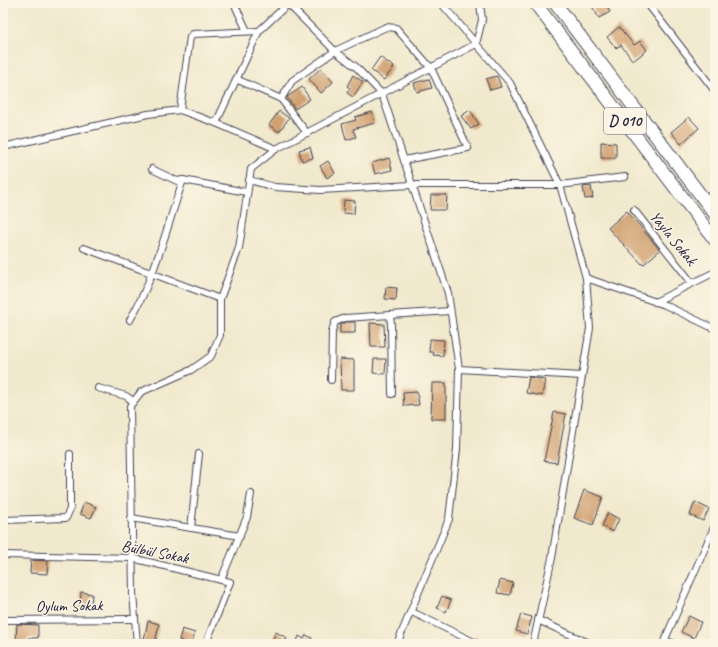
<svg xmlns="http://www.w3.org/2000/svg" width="718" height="647" font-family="Caveat,sans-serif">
	<rect width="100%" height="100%" fill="#fcf5e5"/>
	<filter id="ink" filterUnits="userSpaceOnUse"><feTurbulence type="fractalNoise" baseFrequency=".025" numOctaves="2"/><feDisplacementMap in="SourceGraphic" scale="8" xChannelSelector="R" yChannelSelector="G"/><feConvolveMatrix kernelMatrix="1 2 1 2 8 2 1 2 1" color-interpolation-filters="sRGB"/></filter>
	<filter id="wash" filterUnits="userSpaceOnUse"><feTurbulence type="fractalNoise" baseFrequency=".012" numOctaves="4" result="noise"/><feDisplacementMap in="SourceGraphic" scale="16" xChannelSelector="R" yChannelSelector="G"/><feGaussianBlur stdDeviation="0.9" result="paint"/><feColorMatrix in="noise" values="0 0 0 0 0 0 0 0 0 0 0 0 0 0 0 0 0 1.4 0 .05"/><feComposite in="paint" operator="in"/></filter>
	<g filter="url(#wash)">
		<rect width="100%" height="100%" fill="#f1e9cd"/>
		<g id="blocks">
			<g fill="#d1a172">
				<path d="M590 3H605L610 12 599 18Z"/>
				<path d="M619 27 634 45 640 41 647 50 633 61 621 45 616 48 607 37Z"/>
				<path d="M380 57 394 67 384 80 371 70Z"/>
				<path d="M321 68 333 82 321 93 309 79Z"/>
				<path d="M353 75 363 82 353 97 347 93 350 88 347 86Z"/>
				<path d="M497 76 501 87 490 90 486 79Z"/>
				<path d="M429 79 432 88 417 92 414 83Z"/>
				<path d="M302 87 310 99 295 109 287 97Z"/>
				<path d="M470 110 479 124 471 129 461 116Z"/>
				<path d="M279 111 289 118 279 132 269 125Z"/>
				<path d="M372 112 375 123 353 129 356 137 346 140 342 124 356 120 355 117Z"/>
				<path d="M689 117 699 128 681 144 671 132Z"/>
				<path d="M601 142 616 143V158H601Z"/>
				<path d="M310 147 313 158 302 161 299 150Z"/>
				<path d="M389 158 392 170 375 174 372 163Z"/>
				<path d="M328 161 335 173 327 178 320 166Z"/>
				<path d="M591 186 593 198 585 199 583 187Z"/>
				<path d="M431 195H447L446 210H430Z"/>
				<path d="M344 200 355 201 354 214 343 213Z"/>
				<path d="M627 211 660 250 643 265 608 228Z"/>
				<path d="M386 287 397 288 396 300 385 299Z"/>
				<path d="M346 322H355V333H340V325Z"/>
				<path d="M370 323 384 324 385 347H371Z"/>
				<path d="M430 339 444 340 443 356 433 355 434 352H429Z"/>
				<path d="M340 359 354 360V390H341Z"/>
				<path d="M374 359H386L385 374 373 373Z"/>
				<path d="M529 377 545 380 542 396 526 393Z"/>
				<path d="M432 383H446V419H431Z"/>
				<path d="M417 392 419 405 404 406 403 393Z"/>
				<path d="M554 412 566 414 557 463 544 461Z"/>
				<path d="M584 490 603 497 593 525 574 518Z"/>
				<path d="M84 502 96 507 91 518 80 514Z"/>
				<path d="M695 502 709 509 703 521 690 515Z"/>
				<path d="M608 513 619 519 613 532 602 526Z"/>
				<path d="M31 560 48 561 47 574 30 573Z"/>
				<path d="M500 580 513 583 510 595 497 593Z"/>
				<path d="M81 592 92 594 91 608 80 607Z"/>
				<path d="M442 596 451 600 446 612 437 608Z"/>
				<path d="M521 614 532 617 527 634 516 631Z"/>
				<path d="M689 616 701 622 694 638 681 632Z"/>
				<path d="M148 621 159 624 155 644H143Z"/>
				<path d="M17 624 38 625V638H28V641H16Z"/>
				<path d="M182 629 195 633 191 644 179 640Z"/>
				<path d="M276 632 287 638 284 644H270Z"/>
				<path d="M306 635 312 638 311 642 316 644H296L299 636 304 639Z"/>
			</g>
		</g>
	</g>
	<g filter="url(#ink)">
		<use href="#blocks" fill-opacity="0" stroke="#414051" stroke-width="1"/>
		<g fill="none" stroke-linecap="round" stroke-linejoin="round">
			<defs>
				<g id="street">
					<path d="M234 3 247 31"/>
					<path d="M441 3 510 83 560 185 586 278 590 328 552 558 533 644"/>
					<path d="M647 3 715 91"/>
					<path d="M288 4 335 51 356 67 382 94 448 293 459 369 457 449 449 519 397 644"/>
					<path d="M236 79 281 99 307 133"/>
					<path d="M281 99 292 81 335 51 386 27 396 28 431 68 468 148 404 160"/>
					<path d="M180 110 190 37 193 34 259 31"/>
					<path d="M216 123 259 31 289 3"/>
					<path d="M3 147 148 114 180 110 216 123 276 149"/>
					<path d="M152 169 177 181 183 180"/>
					<path d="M249 180 275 187 320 190 412 185H560L625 177"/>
					<path d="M634 210 692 283"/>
					<path d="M84 248 220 299"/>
					<path d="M586 278 665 305 715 329"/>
					<path d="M655 302 715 272"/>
					<path d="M390 316 391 324 392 394"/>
					<path d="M130 320C155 277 167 227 183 180L246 192"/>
					<path d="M459 369 582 376"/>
					<path d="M331 380 332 331 335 322 345 318 450 311"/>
					<path d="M98 388 126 396 133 401"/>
					<path d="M131 518 240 536"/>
					<path d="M3 520 66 518 70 509V454"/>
					<path d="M191 528 199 454"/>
					<path d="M3 555 132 558 230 582 207 641 214 644"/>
					<path d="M221 580 247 517 251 494"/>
					<path d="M412 612 478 644"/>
					<path d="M3 620 135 619"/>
					<path d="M538 620 591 644"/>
					<path d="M666 641 675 644"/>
					<path d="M137 644 133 593 130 406 141 392 191 370 211 356 220 335V299L239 248 251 169 276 149 476 44 482 20 480 3"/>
					<path d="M663 644 715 525"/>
				</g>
				<g id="highway">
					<path d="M535 3 715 240"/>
					<path d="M555 3 715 214"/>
				</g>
			</defs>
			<use href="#street" stroke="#414051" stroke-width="8"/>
			<use href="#highway" stroke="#414051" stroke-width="14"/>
			<use href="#street" stroke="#fff" stroke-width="6"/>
			<use href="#highway" stroke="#fff" stroke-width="12"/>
		</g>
	</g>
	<g text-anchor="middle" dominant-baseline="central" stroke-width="3" stroke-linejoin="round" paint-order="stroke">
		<rect fill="#fcf5e5" stroke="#63616e" stroke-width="1" x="604" y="108" width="42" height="26" rx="3"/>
		<g font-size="15" font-weight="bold" fill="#22223b">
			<text x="625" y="121">D 010</text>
		</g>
		<g font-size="16" fill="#22223b" stroke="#fcf5e5">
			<text transform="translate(673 238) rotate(51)">Yayla Sokak</text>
			<text transform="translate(155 552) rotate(11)">Bülbül Sokak</text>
			<text transform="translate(69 606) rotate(-1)">Oylum Sokak</text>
		</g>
	</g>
	<rect width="718" height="647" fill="none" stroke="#fcf5e5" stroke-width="16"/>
</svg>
